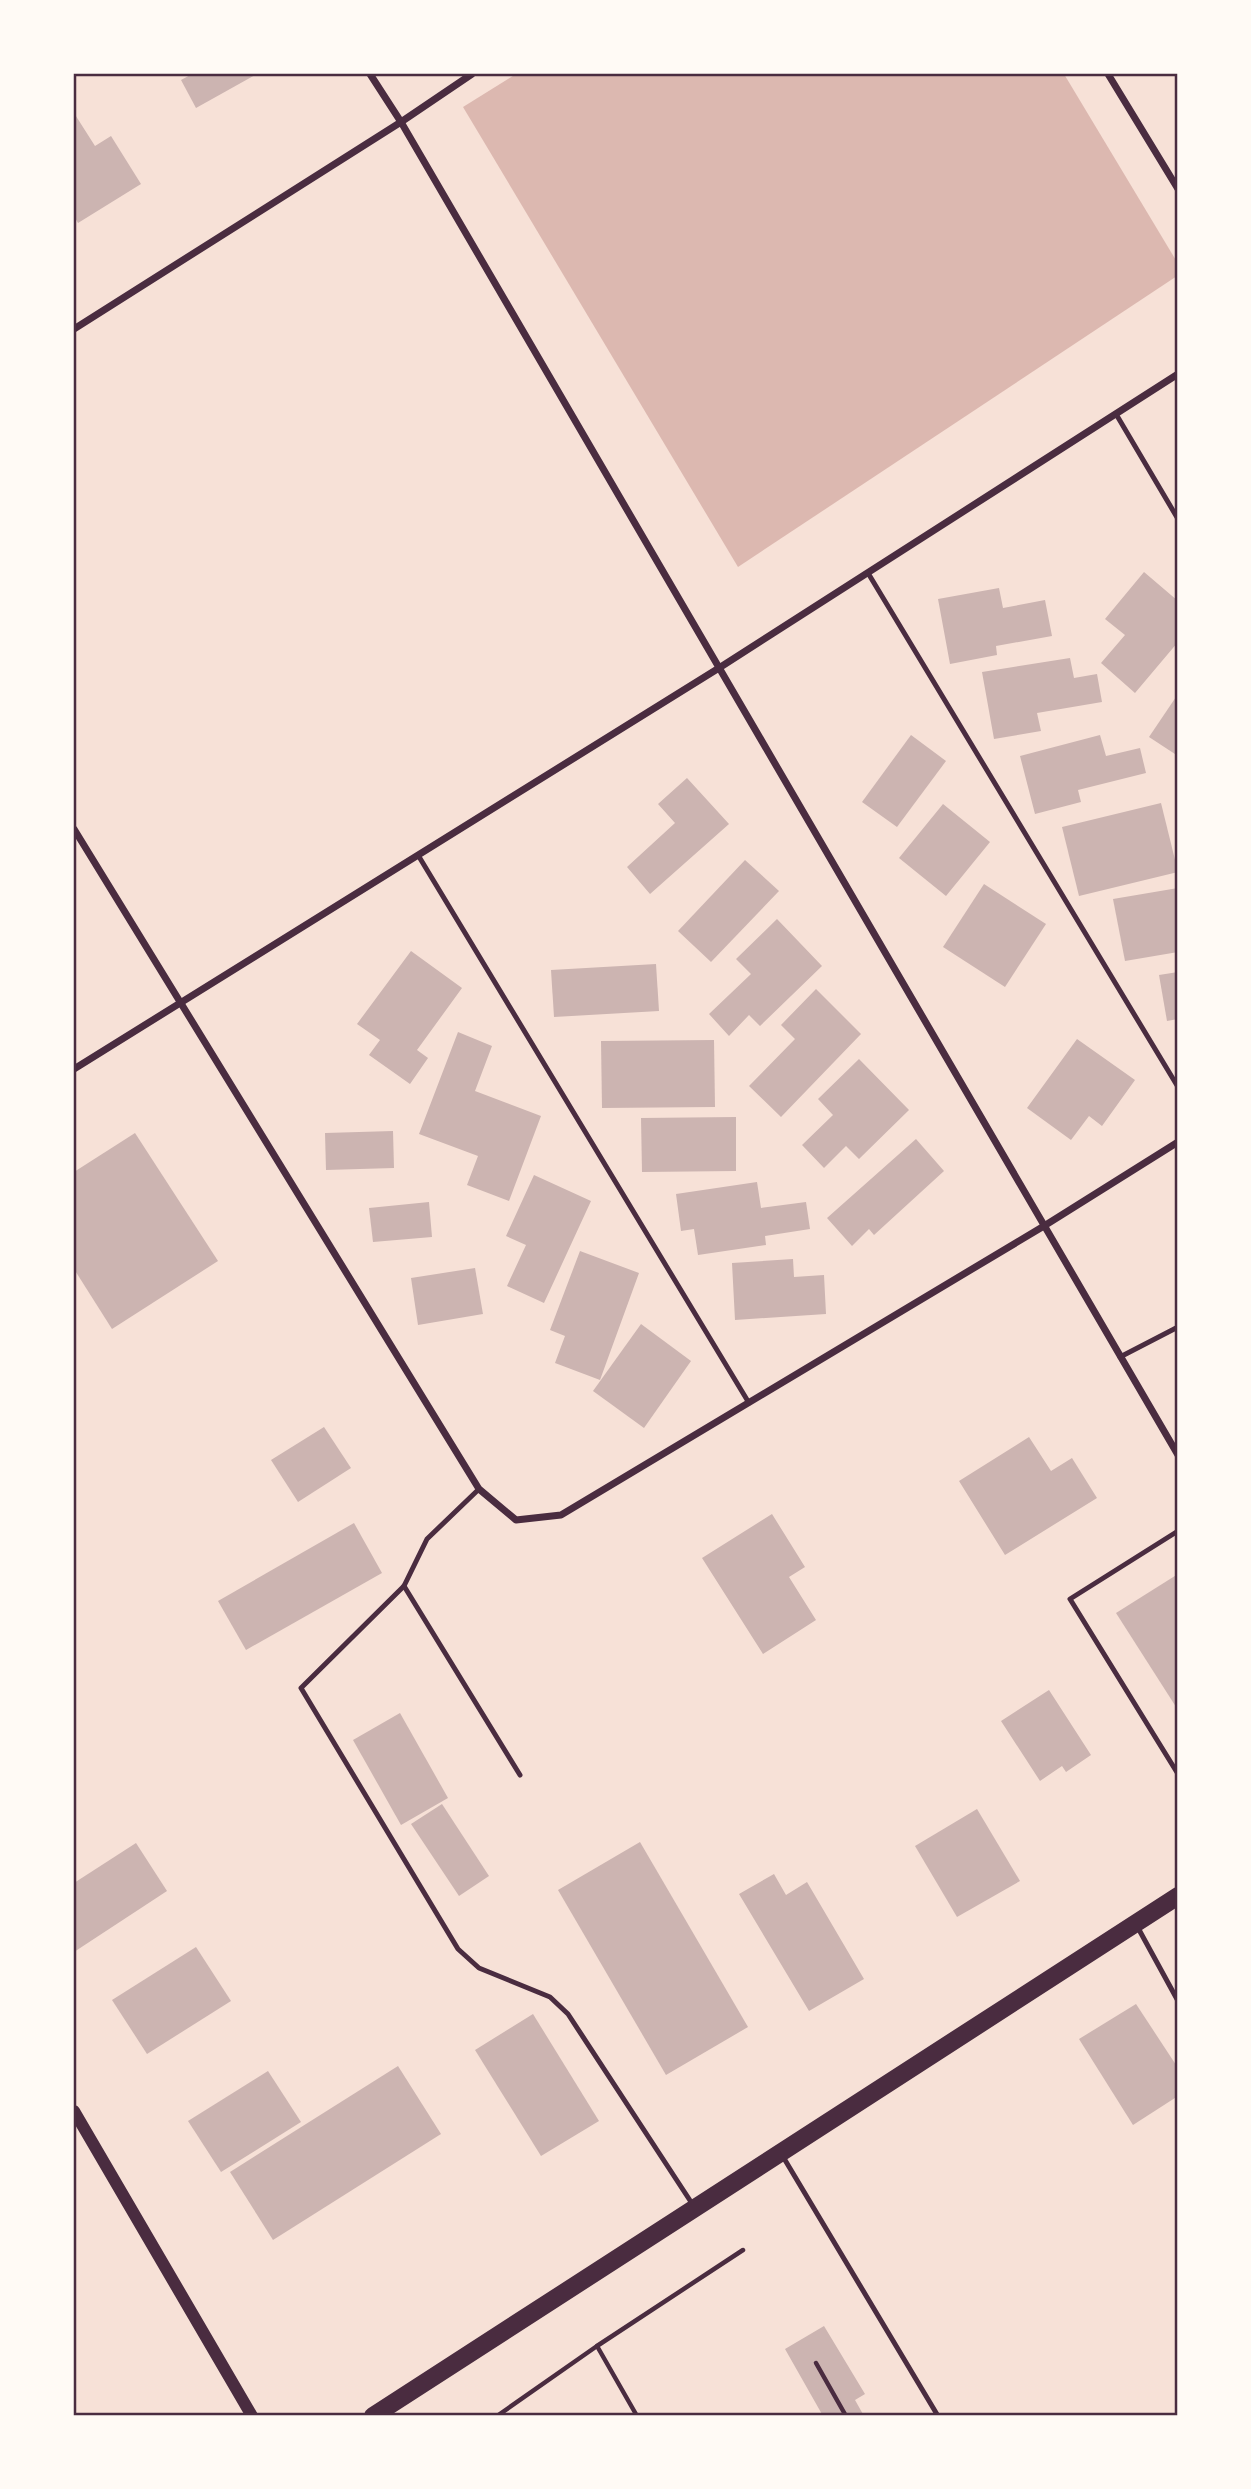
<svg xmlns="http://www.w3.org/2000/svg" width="1251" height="2489" font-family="'PT Sans Narrow',sans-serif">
	<rect width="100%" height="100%" fill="#f7e1d7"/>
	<path fill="#dcb8b0" d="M516 74H1064L1177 262V276L738 567 463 107Z"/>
	<g fill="#ccb4b1">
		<path d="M192 74H257L196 108 181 80Z"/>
		<path d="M74 113 95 146 111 136 141 184 78 223 74 216Z"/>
		<path d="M1144 572 1178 601V642L1135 693 1101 663 1125 635 1105 619Z"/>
		<path d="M999 588 1003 608 1045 600 1052 636 996 646 997 655 950 664 938 599Z"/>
		<path d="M1070 658 1074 678 1097 674 1102 702 1037 713 1041 731 994 739 982 672Z"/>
		<path d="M1178 694V756L1149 737Z"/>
		<path d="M911 735 946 761 897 827 862 802Z"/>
		<path d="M1100 735 1106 756 1140 748 1146 773 1078 790 1081 802 1035 814 1020 756Z"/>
		<path d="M687 778 729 824 650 894 627 867 675 823 658 804Z"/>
		<path d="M1161 803 1178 872 1079 896 1062 827Z"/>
		<path d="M943 804 990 842 946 896 899 858Z"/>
		<path d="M745 860 779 891 711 962 678 931Z"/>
		<path d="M984 884 1046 924 1005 987 943 947Z"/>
		<path d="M1178 888V952L1125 961 1113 899Z"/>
		<path d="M777 919 822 966 760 1026 749 1015 729 1036 709 1014 751 974 736 959Z"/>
		<path d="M411 951 462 988 417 1050 428 1058 410 1084 369 1055 380 1040 357 1024Z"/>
		<path d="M656 964 659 1011 554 1017 551 970Z"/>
		<path d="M1178 972V1019L1167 1021 1159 975Z"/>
		<path d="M816 989 861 1034 781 1117 749 1086 795 1039 781 1025Z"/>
		<path d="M458 1032 492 1046 475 1091 541 1116 509 1201 467 1185 478 1156 419 1134Z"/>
		<path d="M1077 1039 1135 1080 1102 1126 1089 1116 1071 1140 1027 1108Z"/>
		<path d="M714 1040 715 1107 602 1108 601 1041Z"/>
		<path d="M859 1059 909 1110 859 1159 846 1146 824 1168 802 1145 833 1115 818 1099Z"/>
		<path d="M736 1117V1171L642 1172 641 1118Z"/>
		<path d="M393 1131 394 1168 326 1170 325 1133Z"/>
		<path d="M135 1133 218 1261 112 1329 74 1269V1172Z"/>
		<path d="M916 1139 944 1171 874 1235 869 1229 852 1246 827 1218Z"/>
		<path d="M534 1175 591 1201 544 1303 507 1286 526 1245 506 1236Z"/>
		<path d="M757 1182 761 1208 806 1202 810 1229 765 1236 766 1245 698 1255 694 1229 681 1231 676 1194Z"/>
		<path d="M429 1202 432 1237 373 1242 369 1208Z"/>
		<path d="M580 1251 639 1273 600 1380 555 1363 565 1336 550 1330Z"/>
		<path d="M793 1259 794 1277 824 1275 826 1314 735 1320 732 1263Z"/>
		<path d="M475 1268 483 1314 418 1325 411 1278Z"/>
		<path d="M641 1324 691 1361 644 1428 593 1391Z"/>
		<path d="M324 1427 351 1468 298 1502 271 1460Z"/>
		<path d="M1029 1437 1051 1471 1072 1458 1097 1498 1005 1555 959 1481Z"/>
		<path d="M772 1514 805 1567 789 1577 816 1620 763 1654 702 1558Z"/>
		<path d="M354 1523 382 1573 246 1650 218 1601Z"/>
		<path d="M1178 1574V1710L1116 1613Z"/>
		<path d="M1049 1690 1091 1755 1066 1772 1062 1766 1040 1781 1001 1721Z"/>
		<path d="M400 1713 448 1798 401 1825 353 1740Z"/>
		<path d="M442 1804 489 1876 459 1896 411 1824Z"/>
		<path d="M977 1809 1020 1881 957 1917 915 1846Z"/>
		<path d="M640 1842 748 2027 666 2075 558 1890Z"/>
		<path d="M136 1843 167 1891 74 1952V1883Z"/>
		<path d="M774 1874 786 1895 807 1882 864 1979 809 2011 739 1894Z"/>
		<path d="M196 1947 231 2001 147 2054 112 2000Z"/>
		<path d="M1136 2004 1178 2068V2096L1133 2125 1079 2039Z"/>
		<path d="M533 2014 599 2121 541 2156 475 2050Z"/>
		<path d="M398 2066 441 2134 273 2240 230 2172Z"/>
		<path d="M268 2071 301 2122 221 2172 188 2121Z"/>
		<path d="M824 2326 865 2394 855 2400 864 2416H823L785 2349Z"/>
	</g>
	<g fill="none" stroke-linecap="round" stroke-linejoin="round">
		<g stroke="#4a2c40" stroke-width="4.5">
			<path d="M597 2346 637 2416"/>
			<path d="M816 2363 846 2416"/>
			<path d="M497 2416 597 2346 743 2250"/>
		</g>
		<g stroke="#4a2c40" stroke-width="5">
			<path d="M1116 414 1178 519"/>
			<path d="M868 573 1178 1087"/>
			<path d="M418 855 749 1403"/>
			<path d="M1120 1357 1178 1327"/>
			<path d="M479 1489 427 1539 404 1586 301 1688 458 1949 479 1968 550 1997 568 2014 693 2205"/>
			<path d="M1178 1531 1070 1599 1178 1774"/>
			<path d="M404 1586 520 1775"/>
			<path d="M1137 1926 1178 2001"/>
			<path d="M782 2155 938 2416"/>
		</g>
		<g stroke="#4a2c40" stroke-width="7">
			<path d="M370 74 401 122 1178 1455"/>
			<path d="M1108 74 1178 189"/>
			<path d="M74 329 401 122 472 74"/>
			<path d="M74 829 479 1489 516 1520 561 1515 1044 1226 1178 1142"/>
			<path d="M74 1069 719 668 1178 374"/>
		</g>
		<path stroke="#4a2c40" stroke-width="12" d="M74 2111 252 2416"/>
		<path stroke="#4a2c40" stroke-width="18" d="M373 2416 1178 1896"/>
	</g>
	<rect width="1251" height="2489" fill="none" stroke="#fffaf5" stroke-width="150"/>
	<rect x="75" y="75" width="1101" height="2339" fill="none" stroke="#4a2c40" stroke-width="2.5"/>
</svg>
